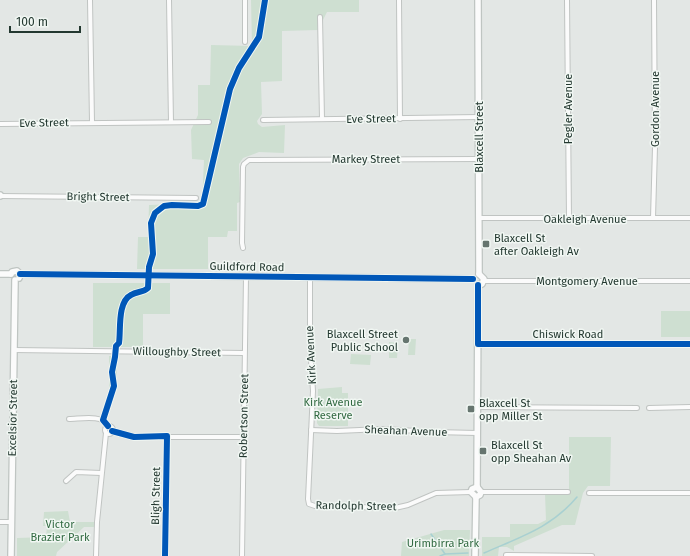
<svg xmlns="http://www.w3.org/2000/svg" width="690" height="556" font-family="'Fira Sans',sans-serif">
	<rect width="100%" height="100%" fill="#e3e7e5"/>
	<g fill="#cedfd1">
		<path d="M251 0H359V12H327L318 30 282 31V81L261 82 262 114 257 121 258 124 262 127 285 125 284 153 259 152 243 158 239 164 240 202 237 203V231H228L227 237H208V269H137L138 237H148L149 205 202 203 204 160 192 159 191 130 198 115V85H210L211 45 252 46Z"/>
		<path d="M93 283H170V314H143V347H93Z"/>
		<rect x="661" y="311" width="29" height="26"/>
		<path d="M409 339H416L415 355H408Z"/>
		<path d="M389 342 398 343 397 358H389Z"/>
		<path d="M351 354 371 355 370 365 350 364Z"/>
		<rect x="109" y="356" width="8" height="34"/>
		<path d="M342 387V393H348V426H319L317 423 318 389Z"/>
		<path d="M569 437H611L610 486H588L583 493 575 525H562L514 546V551L507 547H499L498 556H482V537H510V524H538L546 520 545 494H569Z"/>
		<path d="M68 511 70 522H94V527H84L57 552 56 556H17V538L46 537 47 526H43L44 512Z"/>
		<path d="M444 530H470L469 556H401L402 542Z"/>
	</g>
	<g fill="none" stroke-linecap="round" stroke-linejoin="round">
		<g stroke="#a8d0d1" stroke-width="1.5">
			<path d="M431 534 445 554"/>
			<path d="M484 553C520 537 551 528 577 497"/>
			<path d="M440 556 445 554 468 553"/>
		</g>
		<defs>
			<g id="street">
				<path d="M90 0 92 122"/>
				<path d="M169 0 171 122"/>
				<path d="M245 0V42"/>
				<path d="M399 0 400 119"/>
				<path d="M567 0 569 219"/>
				<path d="M320 17 322 119"/>
				<path d="M263 120 479 117"/>
				<path d="M0 124 209 122"/>
				<path d="M0 196 196 198"/>
				<path d="M480 218H690"/>
				<path d="M653 218 655 147 654 0"/>
				<path d="M243 248 242 243 243 167 244 164 249 160 479 159"/>
				<path d="M310 278V344L313 391 308 499 309 504 315 506 395 508 408 505 436 493 471 492"/>
				<path d="M484 281H690"/>
				<path d="M478 344H658"/>
				<path d="M664 344H690"/>
				<path d="M14 350 244 353"/>
				<path d="M477 407 637 408"/>
				<path d="M649 408 690 407"/>
				<path d="M69 419C80 419 103 414 108 426"/>
				<circle cx="109" cy="430" r="4"/>
				<path d="M311 430 337 431 383 429 434 432 477 433"/>
				<path d="M112 431 137 437H244"/>
				<path d="M66 481 76 472 101 473"/>
				<path d="M481 492H568"/>
				<path d="M589 493H690"/>
				<path d="M0 522H11"/>
				<path d="M506 555 592 556"/>
				<path d="M96 556 97 522 106 433"/>
				<path d="M165 556 167 436"/>
				<path d="M242 556 246 277"/>
			</g>
			<g id="secondary">
				<path d="M478 0 479 274"/>
				<path d="M0 195V196"/>
				<path d="M0 274H11"/>
				<path d="M11 274 12 272 17 271 20 274 19 278"/>
				<path d="M20 274 473 279"/>
				<path d="M478 285 482 284 484 279 479 274"/>
				<path d="M477 487 478 285"/>
				<path d="M476 497 471 492 472 489 477 487"/>
				<path d="M476 497 480 495 481 492 477 487"/>
				<path d="M11 556 15 280"/>
				<path d="M475 556 476 497"/>
			</g>
		</defs>
		<use href="#street" stroke="#c0c4c2" stroke-width="6"/>
		<use href="#secondary" stroke="#bfc5c2" stroke-width="8"/>
		<use href="#street" stroke="#fbfbfb" stroke-width="4"/>
		<use href="#secondary" stroke="#fbfbfb" stroke-width="5.5"/>
		<defs>
			<g id="cycleway">
				<path d="M20 274 473 279"/>
				<path d="M478 285V344H690"/>
				<path d="M108 426 103 420 114 386 112 372 115 357 116 346 119 343C121 331 117 302 131 295 137 291 143 293 148 288L149 267 153 254 151 223 155 213 164 206 172 205 198 206 203 204 230 89 239 68 259 37 265 0"/>
				<path d="M112 431 134 437 167 436 165 556"/>
			</g>
		</defs>
		<use href="#cycleway" stroke="#f1f7f3" stroke-width="8"/>
		<use href="#cycleway" stroke="#0057b8" stroke-width="6"/>
	</g>
	<g fill="#66756f" stroke="#f1f7f3" stroke-width="1.5">
		<rect x="482" y="240" width="8" height="8" rx="2"/>
		<circle cx="406" cy="340" r="4"/>
		<rect x="467" y="405" width="8" height="8" rx="2"/>
		<rect x="479" y="447" width="8" height="8" rx="2"/>
	</g>
	<g text-anchor="middle" dominant-baseline="central" stroke-width="3" stroke-linejoin="round" paint-order="stroke">
		<g font-size="11" fill="#233830" stroke="#f1f7f3">
			<text transform="translate(568 109) rotate(-90)">Pegler Avenue</text>
			<text transform="translate(655 109) rotate(-90)">Gordon Avenue</text>
			<text transform="translate(371 119) rotate(-1)">Eve Street</text>
			<text transform="translate(44 123) rotate(-1)">Eve Street</text>
			<text transform="translate(479 137) rotate(-90)">Blaxcell Street</text>
			<text x="366" y="159">Markey Street</text>
			<text transform="translate(98 197) rotate(1)">Bright Street</text>
			<text x="585" y="219">Oakleigh Avenue</text>
			<text transform="translate(247 267) rotate(1)">Guildford Road</text>
			<text x="587" y="281">Montgomery Avenue</text>
			<text x="568" y="334">Chiswick Road</text>
			<text transform="translate(177 352) rotate(1)">Willoughby Street</text>
			<text transform="translate(311 355) rotate(-93)">Kirk Avenue</text>
			<text transform="translate(244 416) rotate(-89)">Robertson Street</text>
			<text transform="translate(13 418) rotate(-89)">Excelsior Street</text>
			<text transform="translate(406 431) rotate(2)">Sheahan Avenue</text>
			<text transform="translate(156 496) rotate(-89)">Bligh Street</text>
			<text transform="translate(356 506) rotate(1)">Randolph Street</text>
		</g>
		<g font-size="11" fill="#233830" stroke="#f1f7f3" text-anchor="start">
			<text x="494" y="238">Blaxcell St<tspan x="494" dy="13">after Oakleigh Av</tspan></text>
			<text x="398" y="334" text-anchor="end">Blaxcell Street<tspan x="398" dy="13">Public School</tspan></text>
			<text x="479" y="403">Blaxcell St<tspan x="479" dy="13">opp Miller St</tspan></text>
			<text x="491" y="445">Blaxcell St<tspan x="491" dy="13">opp Sheahan Av</tspan></text>
		</g>
		<g font-size="11" fill="#326a42" stroke="#f1f7f3">
			<text x="333" y="402">Kirk Avenue<tspan x="333" dy="13">Reserve</tspan></text>
			<text x="60" y="524">Victor<tspan x="60" dy="13">Brazier Park</tspan></text>
			<text x="443" y="543">Urimbirra Park</text>
		</g>
	</g>
	<path d="M10 26v6h70v-6" fill="none" stroke="#233830" stroke-width="2"/>
	<text x="16" y="26" font-size="12" fill="#233830" stroke="#f1f7f3" stroke-width="3" paint-order="stroke">100 m</text>
</svg>
